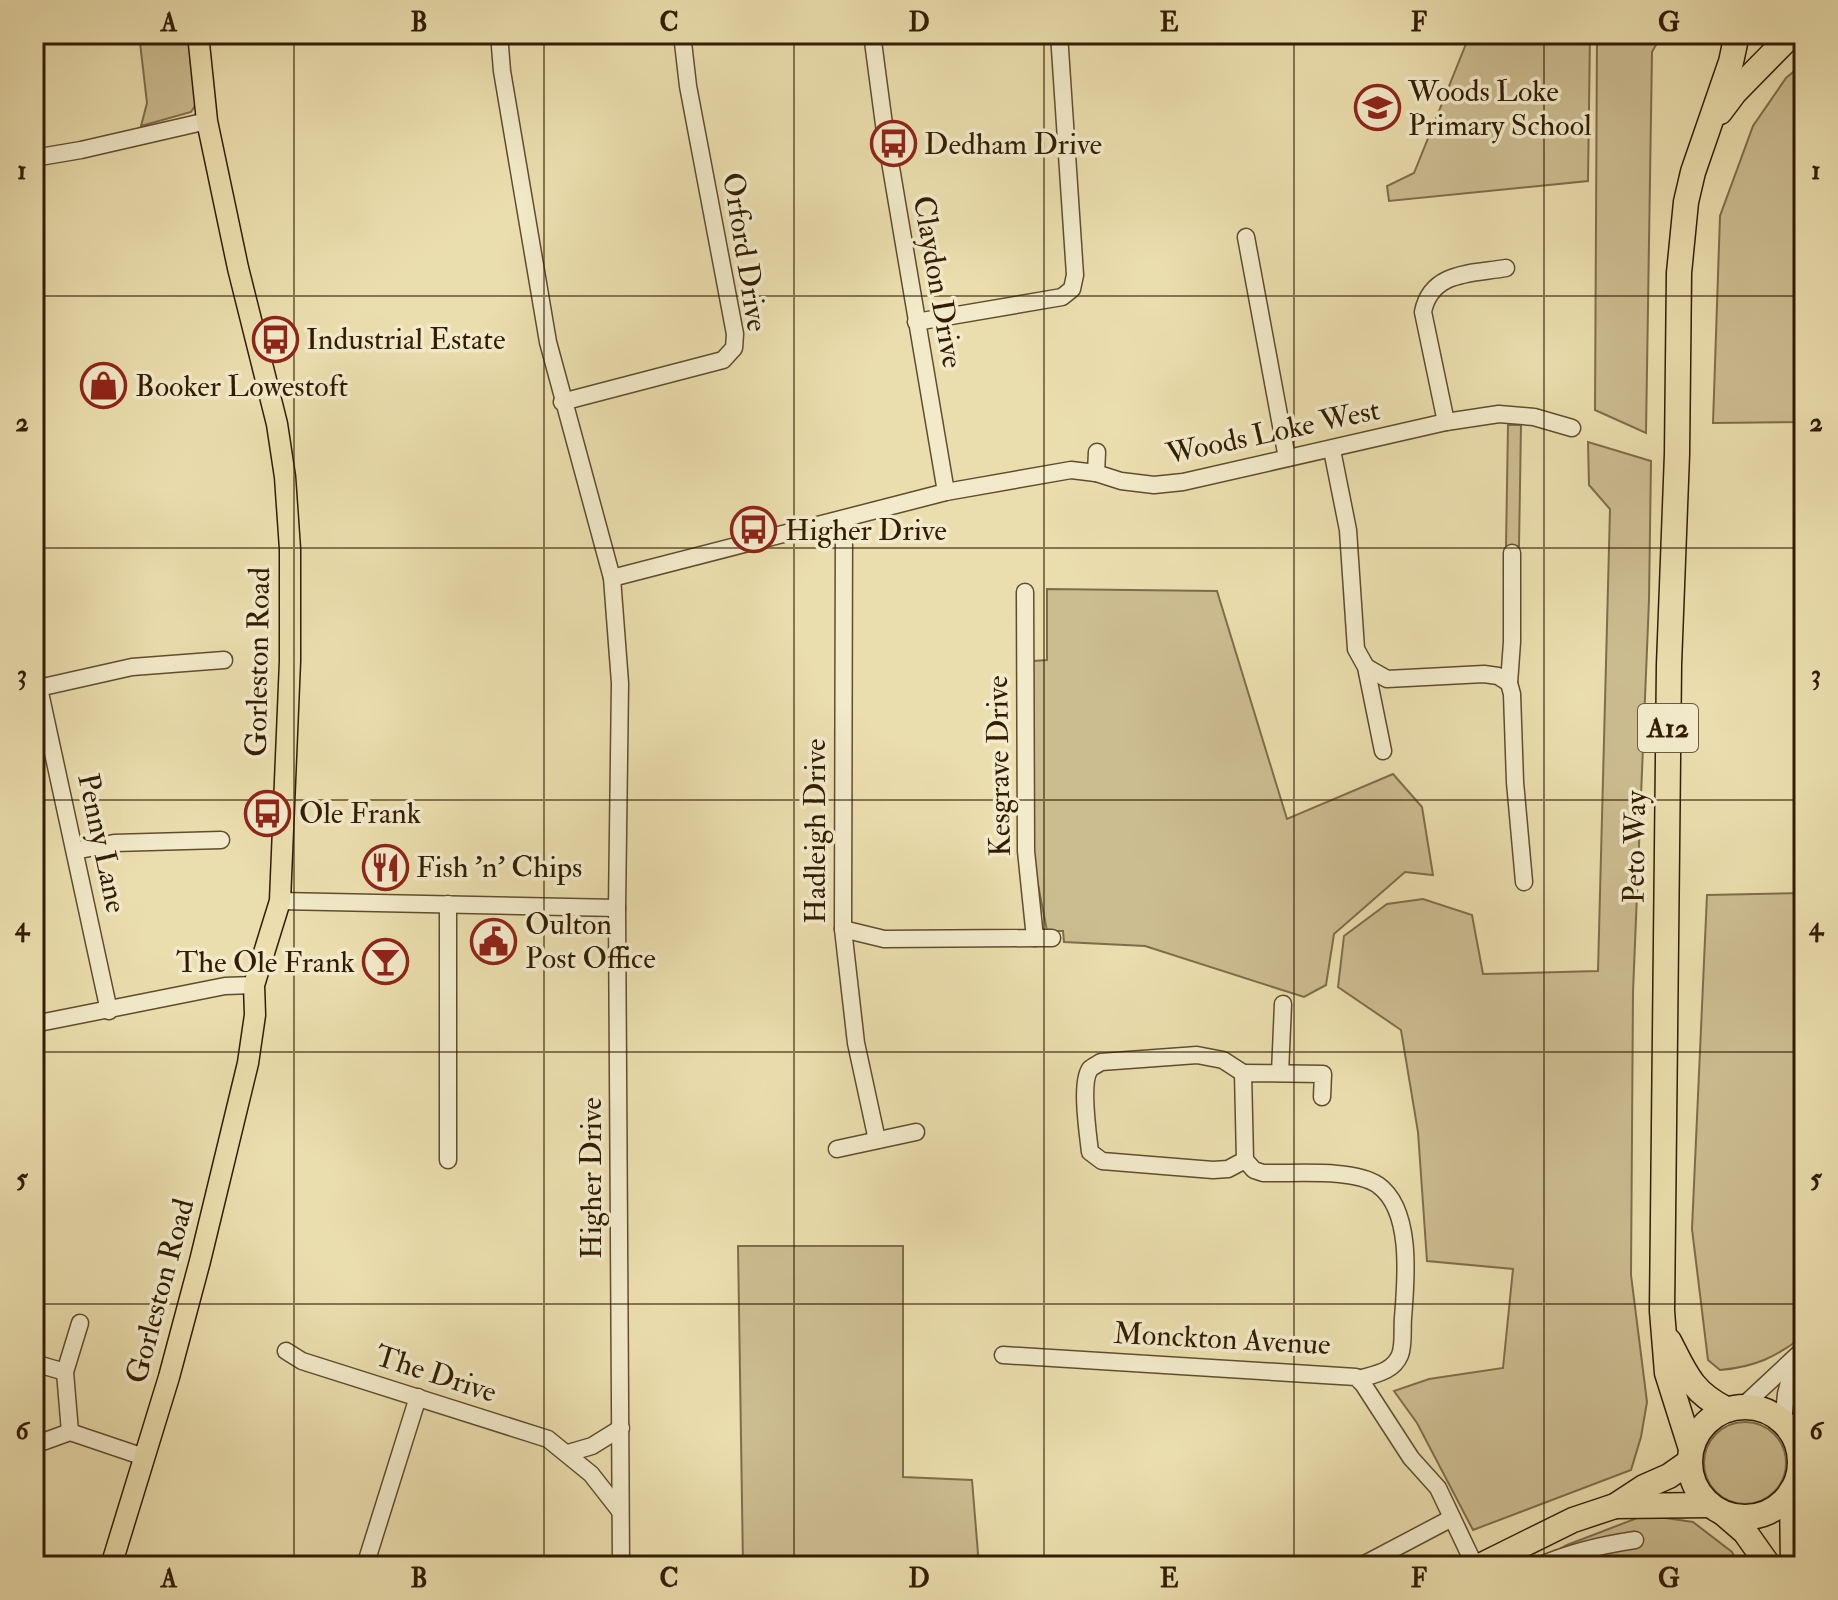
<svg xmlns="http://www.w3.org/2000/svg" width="1838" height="1600" font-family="'IM FELL Double Pica',serif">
	<rect width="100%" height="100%" fill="#ebdeae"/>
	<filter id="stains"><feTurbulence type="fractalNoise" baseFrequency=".0025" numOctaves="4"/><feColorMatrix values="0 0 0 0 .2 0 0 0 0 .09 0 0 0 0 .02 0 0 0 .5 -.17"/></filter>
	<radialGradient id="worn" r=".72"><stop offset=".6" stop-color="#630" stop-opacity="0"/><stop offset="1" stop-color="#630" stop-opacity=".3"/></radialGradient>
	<g fill="#ccbd91" stroke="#7f6d4a" stroke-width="2">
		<path d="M139 34H193L200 98 191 112 141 126 147 103Z"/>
		<path d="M1470 34H1590L1588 181 1389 201 1387 186 1414 173Z"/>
		<path d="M1597 34H1662L1652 52 1646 433 1595 410Z"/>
		<path d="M1804 63V422L1713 423 1720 216 1753 126 1786 78Z"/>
		<path d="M1508 425H1521L1519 546H1506Z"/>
		<path d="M1588 442 1651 461 1649 600 1633 992 1631 1275 1647 1402 1641 1437 1631 1470 1473 1530 1417 1423 1394 1391 1429 1379 1503 1368 1513 1269 1427 1261 1418 1132 1401 1030 1338 987 1344 936 1387 904 1423 899 1472 915 1483 974 1598 971 1610 509 1589 485Z"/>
		<path d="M1047 589 1217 591 1287 819 1393 774 1422 807 1433 875 1405 872 1334 934 1326 985 1304 997 1145 946 1064 942 1063 931H1047L1032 854 1033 661 1047 660Z"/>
		<path d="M1804 893V1192L1796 1191 1804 1336C1775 1357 1756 1367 1720 1370L1708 1360 1692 1229 1707 895Z"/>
		<path d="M738 1246H903V1477L972 1480 979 1566H743Z"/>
		<circle cx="1745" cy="1463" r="41"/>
		<path d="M1645 1515 1693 1522 1732 1552 1739 1566H1529L1567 1545Z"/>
	</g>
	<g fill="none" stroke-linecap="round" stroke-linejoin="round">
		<defs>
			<g id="minor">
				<path d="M499 34 502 71 548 342 612 578 620 683 617 908 621 1566"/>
				<path d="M872 34 885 132 946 492"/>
				<path d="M34 158 81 150 207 121"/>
				<path d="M1246 237 1287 458"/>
				<path d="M916 322 1062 297 1072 289 1075 275 1059 34"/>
				<path d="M562 402 723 360 734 348 735 334 688 86 682 34"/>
				<path d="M1446 422 1423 312C1431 271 1471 274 1506 268"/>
				<path d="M1332 450 1348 530 1356 649 1366 667 1383 751"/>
				<path d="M1096 473 1097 452"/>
				<path d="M844 519 843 929 856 1043 877 1140"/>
				<path d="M612 578 946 492 1071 470 1096 473 1121 481 1154 485 1183 482 1446 422 1499 414 1534 417 1572 428"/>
				<path d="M1366 667 1387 679 1484 674 1498 676 1509 683 1512 694 1515 782 1524 882"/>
				<path d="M1509 683 1512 642V553"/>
				<path d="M39 688 109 1011"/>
				<path d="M34 689 132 667 224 660"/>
				<path d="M75 851 114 843 221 840"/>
				<path d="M280 901 617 908"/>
				<path d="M843 929 884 939 1035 938 1026 851 1025 592"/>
				<path d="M1035 938H1052"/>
				<path d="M34 1024 225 986 254 985"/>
				<path d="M1243 1073 1223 1060 1197 1055 1101 1062C1098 1064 1092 1067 1090 1069 1080 1083 1088 1134 1090 1152L1102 1161 1213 1170 1228 1169 1245 1160"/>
				<path d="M1280 1073 1283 1004"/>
				<path d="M1322 1097 1323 1074 1243 1073 1245 1160 1254 1170 1263 1173C1293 1174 1353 1168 1378 1185 1413 1210 1406 1280 1403 1318 1402 1329 1404 1345 1400 1355 1393 1372 1375 1374 1359 1379"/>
				<path d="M837 1149 916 1132"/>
				<path d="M448 1160V904"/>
				<path d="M286 1351 302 1361 548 1439 591 1474 620 1511"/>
				<path d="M1003 1355 1356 1377 1363 1384 1411 1458 1438 1488 1475 1566"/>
				<path d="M34 1363 65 1372"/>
				<path d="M1743 1406 1804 1349"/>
				<path d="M1783 1422 1786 1394 1795 1358"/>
				<path d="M70 1432 65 1372 80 1323"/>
				<path d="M34 1445 70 1432 144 1457"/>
				<path d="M568 1453 592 1446 621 1428"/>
				<path d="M365 1566 418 1397"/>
				<path d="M1361 1566 1452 1518"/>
				<path d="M1539 1566C1571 1552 1601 1545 1635 1540"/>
			</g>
			<g id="major">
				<path d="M1787 1426 1804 1433"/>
				<path d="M111 1566 169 1377 200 1261 248 1063 255 1015 254 985 280 901 290 661V549L285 477 277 424 238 268 207 121 198 34"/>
			</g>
			<g id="highway">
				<path d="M1720 112 1735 92 1792 34"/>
				<path d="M1669 1341C1686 1374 1692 1392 1726 1409"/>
				<circle cx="1745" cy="1462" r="55"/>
				<path d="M1691 1449 1667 1373 1662 1311 1669 665 1677 454 1679 273 1686 202 1693 172 1731 62 1737 34"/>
				<path d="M1792 1490 1793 1566"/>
				<path d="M1615 1506 1710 1505"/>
				<path d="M1723 1513 1745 1532 1769 1566"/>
				<path d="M1480 1566 1573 1520 1615 1506 1644 1487 1669 1476 1689 1462"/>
			</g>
		</defs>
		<use href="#minor" stroke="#604d2d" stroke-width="19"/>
		<use href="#major" stroke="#321d02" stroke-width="23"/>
		<use href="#highway" stroke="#321d02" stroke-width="27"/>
		<use href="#minor" stroke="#f2eaca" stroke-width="16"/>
		<use href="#major" stroke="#ebdeae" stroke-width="20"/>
		<use href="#highway" stroke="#ebdeae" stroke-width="24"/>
	</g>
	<path fill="none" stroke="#321d02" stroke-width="2" stroke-opacity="0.55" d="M294 34V1566M544 34V1566M794 34V1566M1044 34V1566M1294 34V1566M1544 34V1566M34 296H1804M34 548H1804M34 800H1804M34 1052H1804M34 1304H1804"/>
	<defs>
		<symbol id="school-ring" viewBox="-11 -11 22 22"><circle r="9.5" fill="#f2eaca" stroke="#8f2418" stroke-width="1.5"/><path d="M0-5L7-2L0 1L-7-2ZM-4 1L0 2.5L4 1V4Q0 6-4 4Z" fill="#8f2418"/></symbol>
		<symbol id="bus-ring" viewBox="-11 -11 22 22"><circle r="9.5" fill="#f2eaca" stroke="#8f2418" stroke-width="1.5"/><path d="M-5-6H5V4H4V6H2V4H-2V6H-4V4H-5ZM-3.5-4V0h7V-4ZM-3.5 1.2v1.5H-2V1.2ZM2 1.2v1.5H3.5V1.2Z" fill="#8f2418"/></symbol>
		<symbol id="shop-ring" viewBox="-11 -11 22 22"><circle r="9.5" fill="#f2eaca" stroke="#8f2418" stroke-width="1.5"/><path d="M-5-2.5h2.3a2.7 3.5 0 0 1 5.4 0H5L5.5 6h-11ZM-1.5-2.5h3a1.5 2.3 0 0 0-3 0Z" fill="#8f2418"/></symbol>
		<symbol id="restaurant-ring" viewBox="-11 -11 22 22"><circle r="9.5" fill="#f2eaca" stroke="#8f2418" stroke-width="1.5"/><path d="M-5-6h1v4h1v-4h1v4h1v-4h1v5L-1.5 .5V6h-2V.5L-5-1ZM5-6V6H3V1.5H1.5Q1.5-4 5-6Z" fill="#8f2418"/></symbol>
		<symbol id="civic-ring" viewBox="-11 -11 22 22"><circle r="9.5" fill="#f2eaca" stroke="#8f2418" stroke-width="1.5"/><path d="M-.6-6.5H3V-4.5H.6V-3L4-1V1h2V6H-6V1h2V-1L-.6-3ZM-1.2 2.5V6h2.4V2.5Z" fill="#8f2418"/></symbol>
		<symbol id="bar-ring" viewBox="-11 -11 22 22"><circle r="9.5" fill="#f2eaca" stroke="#8f2418" stroke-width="1.5"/><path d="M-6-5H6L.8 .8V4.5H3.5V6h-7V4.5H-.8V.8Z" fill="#8f2418"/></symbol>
	</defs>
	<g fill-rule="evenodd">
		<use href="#school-ring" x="1352" y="82" width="51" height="51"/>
		<use href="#bus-ring" x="868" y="118" width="51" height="51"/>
		<use href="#bus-ring" x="250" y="314" width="51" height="51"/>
		<use href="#shop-ring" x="78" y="360" width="51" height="51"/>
		<use href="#bus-ring" x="728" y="504" width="51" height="51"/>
		<use href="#bus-ring" x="242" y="788" width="51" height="51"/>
		<use href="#restaurant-ring" x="360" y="842" width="51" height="51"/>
		<use href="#civic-ring" x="468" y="916" width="51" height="51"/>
		<use href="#bar-ring" x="360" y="936" width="51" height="51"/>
	</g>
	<g text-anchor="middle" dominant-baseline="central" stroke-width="7" stroke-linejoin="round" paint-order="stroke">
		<rect fill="#f2eaca" stroke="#6c5a3e" stroke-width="2" x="1638" y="704" width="60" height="48" rx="6"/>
		<g font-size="28" font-weight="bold" fill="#321d02">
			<text x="1668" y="728">A12</text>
		</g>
		<g font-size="30" fill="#321d02" stroke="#f2eaca" text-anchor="start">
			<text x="1408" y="91">Woods Loke<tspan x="1408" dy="34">Primary School</tspan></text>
			<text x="924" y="144">Dedham Drive</text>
			<text x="306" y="339">Industrial Estate</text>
			<text x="135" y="386">Booker Lowestoft</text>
			<text x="785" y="530">Higher Drive</text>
			<text x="299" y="813">Ole Frank</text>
			<text x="416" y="867">Fish 'n' Chips</text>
			<text x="525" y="924">Oulton<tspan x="525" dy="34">Post Office</tspan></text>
			<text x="355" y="962" text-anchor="end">The Ole Frank</text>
		</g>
		<g font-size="30" fill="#321d02" stroke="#f2eaca">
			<text transform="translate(745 252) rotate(81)">Orford Drive</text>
			<text transform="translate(938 282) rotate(80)">Claydon Drive</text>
			<text transform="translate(1273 432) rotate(-12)">Woods Loke West</text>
			<text transform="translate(258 662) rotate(-89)">Gorleston Road</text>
			<text transform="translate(999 766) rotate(-91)">Kesgrave Drive</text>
			<text transform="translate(815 831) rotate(-90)">Hadleigh Drive</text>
			<text transform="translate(102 843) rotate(78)">Penny Lane</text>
			<text transform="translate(1635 847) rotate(-89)">Peto Way</text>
			<text transform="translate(591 1178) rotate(-90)">Higher Drive</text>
			<text transform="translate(160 1291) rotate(-75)">Gorleston Road</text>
			<text transform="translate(1222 1339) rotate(3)">Monckton Avenue</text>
			<text transform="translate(436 1374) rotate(18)">The Drive</text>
		</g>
	</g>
	<rect width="1838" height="1600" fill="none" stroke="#ebdeae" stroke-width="88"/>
	<rect x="44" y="44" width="1750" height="1512" fill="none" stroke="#321d02" stroke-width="3"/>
	<g font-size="26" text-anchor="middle" font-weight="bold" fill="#321d02">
		<text x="169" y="31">A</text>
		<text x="419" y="31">B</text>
		<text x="669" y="31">C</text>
		<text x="919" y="31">D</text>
		<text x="1169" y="31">E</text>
		<text x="1419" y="31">F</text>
		<text x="1669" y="31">G</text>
		<text x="22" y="179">1</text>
		<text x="1816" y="179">1</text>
		<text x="22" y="431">2</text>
		<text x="1816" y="431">2</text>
		<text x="22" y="683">3</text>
		<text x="1816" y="683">3</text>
		<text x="22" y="935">4</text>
		<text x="1816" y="935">4</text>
		<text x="22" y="1187">5</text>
		<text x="1816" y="1187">5</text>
		<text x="22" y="1439">6</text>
		<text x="1816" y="1439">6</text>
		<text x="169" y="1587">A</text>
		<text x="419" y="1587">B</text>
		<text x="669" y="1587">C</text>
		<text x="919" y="1587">D</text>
		<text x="1169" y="1587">E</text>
		<text x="1419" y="1587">F</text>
		<text x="1669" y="1587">G</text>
	</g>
	<rect width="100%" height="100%" filter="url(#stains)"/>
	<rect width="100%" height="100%" fill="url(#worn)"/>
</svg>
